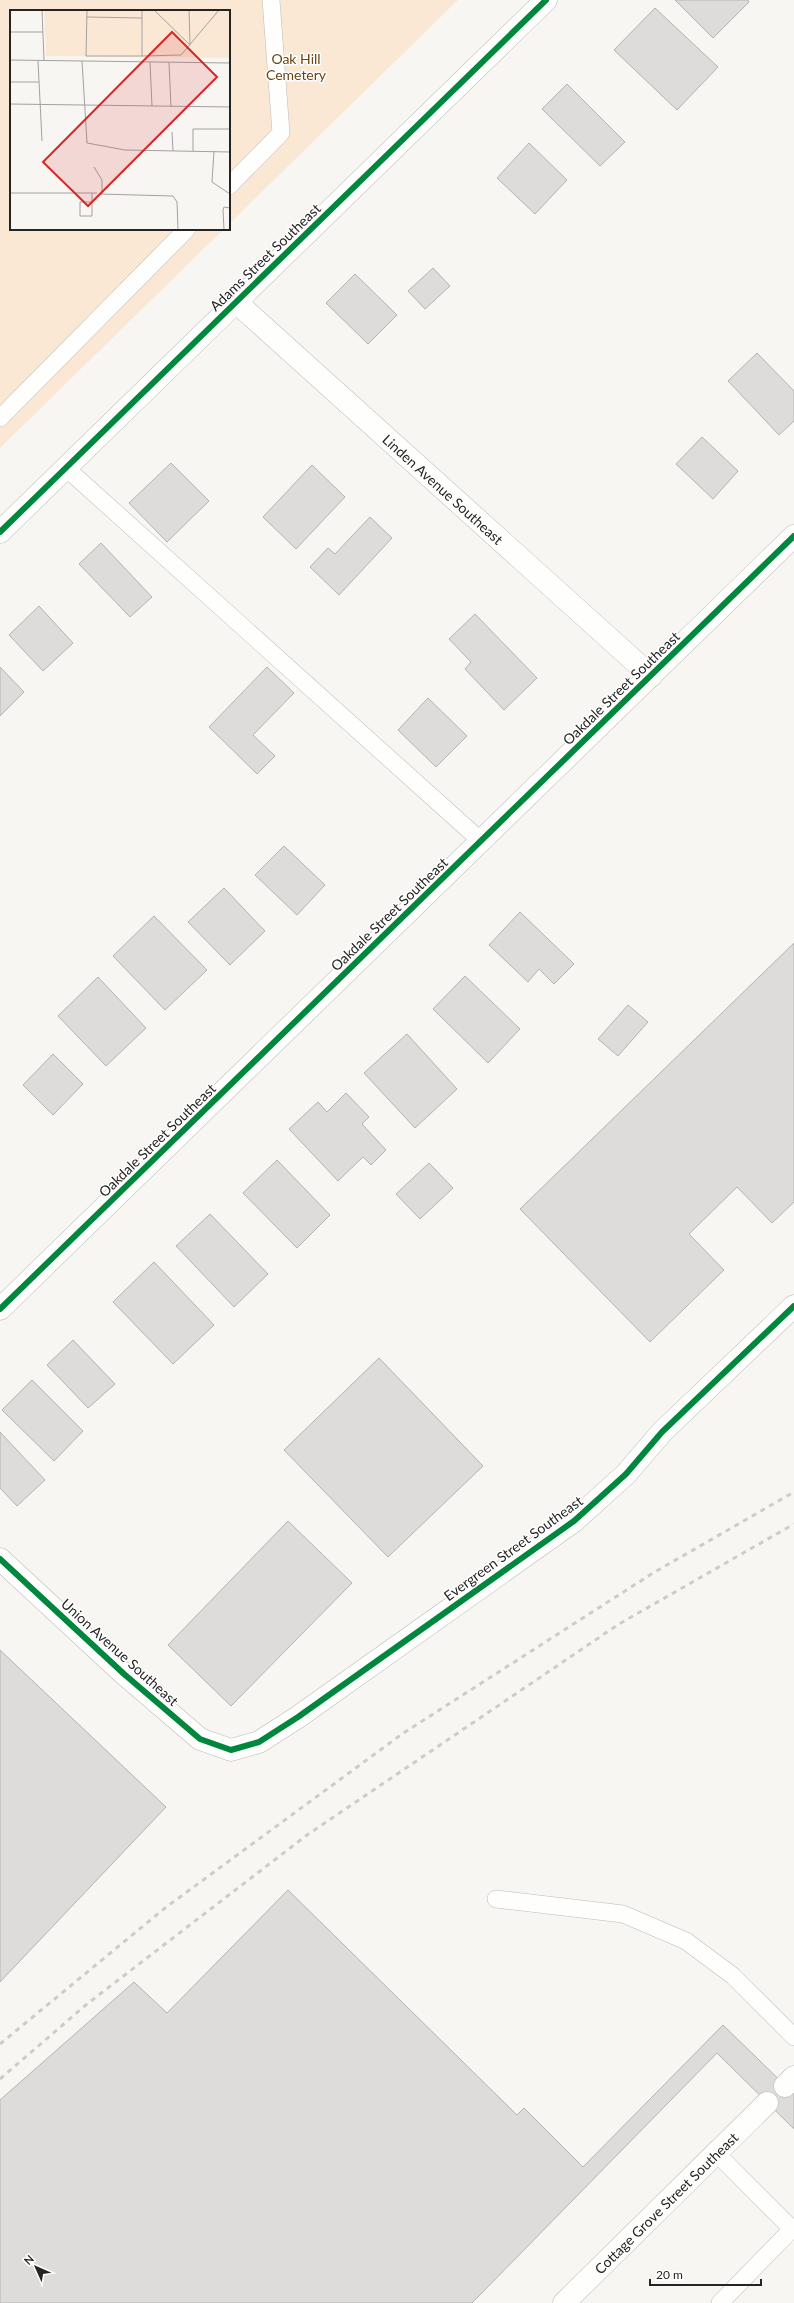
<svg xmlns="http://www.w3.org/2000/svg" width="794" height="2303" font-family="Lato,sans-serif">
	<rect width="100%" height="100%" fill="#f8f6f3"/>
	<path fill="#fae8d5" d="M0 0H458L229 224V11H11V229H224L0 448Z"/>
	<g fill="#dedcda" stroke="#b5b3b2">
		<path d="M675 0H748L749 2 713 38Z"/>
		<path d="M655 8 718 67 677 110 614 50Z"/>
		<path d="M567 84 625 142 600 166 542 109Z"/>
		<path d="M529 143 567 180 535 214 497 178Z"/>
		<path d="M433 268 450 286 425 309 408 291Z"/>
		<path d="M355 274 397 315 368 344 326 303Z"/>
		<path d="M757 353 794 391V421L779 435 728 381Z"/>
		<path d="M702 437 738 471 713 499 676 464Z"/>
		<path d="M171 463 209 501 167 542 129 503Z"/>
		<path d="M312 465 345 497 296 549 263 517Z"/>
		<path d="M370 517 392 538 339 595 310 567 328 548 335 554Z"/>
		<path d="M101 543 152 597 130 617 79 564Z"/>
		<path d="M39 606 73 643 43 671 9 635Z"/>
		<path d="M475 614 537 678 504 710 465 669 471 662 449 639Z"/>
		<path d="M0 667 24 692 0 716Z"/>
		<path d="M267 667 294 693 253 735 275 756 257 774 209 727Z"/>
		<path d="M428 698 467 736 436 767 398 730Z"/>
		<path d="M284 846 325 885 297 915 255 875Z"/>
		<path d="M224 888 265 931 230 965 188 922Z"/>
		<path d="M520 912 574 964 554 984 539 969 528 982 489 945Z"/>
		<path d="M154 916 207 970 165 1010 113 956Z"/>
		<path d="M794 943V1202L772 1223 737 1187 689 1234 724 1270 650 1342 520 1209Z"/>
		<path d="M465 976 520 1029 488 1063 433 1009Z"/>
		<path d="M98 977 146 1028 106 1066 58 1016Z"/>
		<path d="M628 1005 648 1022 618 1056 598 1039Z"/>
		<path d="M407 1034 457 1089 415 1128 364 1073Z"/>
		<path d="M53 1054 83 1084 53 1115 23 1085Z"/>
		<path d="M346 1093 369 1117 362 1124 386 1150 371 1165 363 1157 338 1181 289 1129 318 1102 327 1112Z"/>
		<path d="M277 1160 330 1215 297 1248 243 1193Z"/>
		<path d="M429 1163 453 1188 420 1219 396 1194Z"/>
		<path d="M210 1214 268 1274 234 1307 176 1246Z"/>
		<path d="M154 1262 214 1325 173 1364 113 1302Z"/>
		<path d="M73 1340 115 1384 88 1408 47 1365Z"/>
		<path d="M379 1358 483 1466 388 1557 284 1450Z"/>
		<path d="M32 1380 83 1431 54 1461 2 1410Z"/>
		<path d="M0 1432 45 1480 17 1506 0 1488Z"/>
		<path d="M288 1521 352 1583 231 1706 168 1645Z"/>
		<path d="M0 1650 166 1807 0 1982Z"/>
		<path d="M288 1890 517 2115 524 2108 583 2167 723 2025 794 2094V2129L717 2053 472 2303H0V2100L134 1982 167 2013Z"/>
	</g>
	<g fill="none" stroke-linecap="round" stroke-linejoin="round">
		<defs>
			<g id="lane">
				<path d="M229 186 281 133 271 0"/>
				<path d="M0 418 187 229"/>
				<path d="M66 468 481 841"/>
				<path d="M496 1899 623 1914 686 1941 733 1976 794 2037"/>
				<path d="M716 2153 794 2231"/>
				<path d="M720 2303 792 2229"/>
			</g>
			<g id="street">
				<path id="s1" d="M236 302 651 676"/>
				<path d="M0 532 546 0"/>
				<path d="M0 1559 124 1674 200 1739 231 1750 259 1742 298 1717 574 1521 626 1474 662 1432 794 1306"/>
				<path d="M785 2086 794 2077"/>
				<path id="s2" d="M564 2303 767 2103"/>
			</g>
			<path id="secondary" d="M0 1309 794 536"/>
		</defs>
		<use href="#lane" stroke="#bdbbb9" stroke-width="18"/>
		<use href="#street" stroke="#bdbbb9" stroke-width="23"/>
		<use href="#secondary" stroke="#bdbbb9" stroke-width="23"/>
		<use href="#lane" stroke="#fefefd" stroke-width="17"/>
		<use href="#street" stroke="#fefefd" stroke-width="22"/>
		<use href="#secondary" stroke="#fefefd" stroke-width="22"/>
		<g stroke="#cdcccb" stroke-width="3" stroke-dasharray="5 5" stroke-linecap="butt">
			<path d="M0 2044 165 1908 402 1734 653 1573 794 1492"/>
			<path d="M0 2079 87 2004 307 1835 619 1624 794 1524"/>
		</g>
		<defs>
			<g id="cycleway">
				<path d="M0 532 546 0"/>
				<path d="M0 1309 794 536"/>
				<path d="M0 1559 124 1674 200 1739 231 1750 259 1742 298 1717 574 1521 626 1474 662 1432 794 1306"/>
			</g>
		</defs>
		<use href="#cycleway" stroke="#fff" stroke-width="8"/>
		<use href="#cycleway" stroke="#00873e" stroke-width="6"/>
	</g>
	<g text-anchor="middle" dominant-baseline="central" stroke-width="3" stroke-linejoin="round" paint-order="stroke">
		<g font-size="14" fill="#6a4514" stroke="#fff">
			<text x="296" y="58">Oak Hill<tspan x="296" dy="16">Cemetery</tspan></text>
		</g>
		<g font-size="14" fill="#252423" stroke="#fff">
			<text transform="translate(265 257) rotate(-44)">Adams Street Southeast</text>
			<text stroke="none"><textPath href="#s1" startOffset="279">Linden Avenue Southeast</textPath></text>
			<text transform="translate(621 688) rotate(-44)">Oakdale Street Southeast</text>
			<text transform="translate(389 914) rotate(-44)">Oakdale Street Southeast</text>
			<text transform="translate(157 1140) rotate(-44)">Oakdale Street Southeast</text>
			<text transform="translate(513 1548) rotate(-36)">Evergreen Street Southeast</text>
			<text transform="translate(120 1652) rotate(42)">Union Avenue Southeast</text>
			<text stroke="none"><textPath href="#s2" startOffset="143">Cottage Grove Street Southeast</textPath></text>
		</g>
	</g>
	<g transform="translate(10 10)">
		<rect width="220" height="220" fill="#f8f6f3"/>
		<path d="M34 0H220V48L36 46Z" fill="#fae8d5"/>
		<path fill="none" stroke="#a4a2a0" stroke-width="1" d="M32 0 34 50M77 0 76 46H132L171 45 209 0M132 0V46M144 0 180 35M179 0 180 35M77 7 132 8M0 22H33M0 50 220 53M28 51 32 131M72 51 77 133 115 140 220 142M140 52 142 96M159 52 161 97M0 72H29M0 94 220 97M162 122 163 141M183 141V119H220M204 141 202 172 220 184M84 157 92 170V184M0 183H87M89 184 163 186 167 192 168 220M82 192H70V206H82V183M214 220 213 200 214 197 220 198"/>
		<path fill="#d62828" fill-opacity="0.15" stroke="#d62828" stroke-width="2" d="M162 22 207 67 78 196 33 152Z"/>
		<rect width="220" height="220" fill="none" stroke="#252423" stroke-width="2"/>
	</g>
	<g transform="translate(36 2267) rotate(315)" stroke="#ffffff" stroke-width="3" paint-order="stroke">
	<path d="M0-3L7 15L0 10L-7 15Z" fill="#252423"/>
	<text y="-6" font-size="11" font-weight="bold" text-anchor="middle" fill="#252423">N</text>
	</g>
	<path d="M650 2279v6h111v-6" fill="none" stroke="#252423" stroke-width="2"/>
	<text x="656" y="2279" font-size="12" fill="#252423" stroke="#ffffff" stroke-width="3" paint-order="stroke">20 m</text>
</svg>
